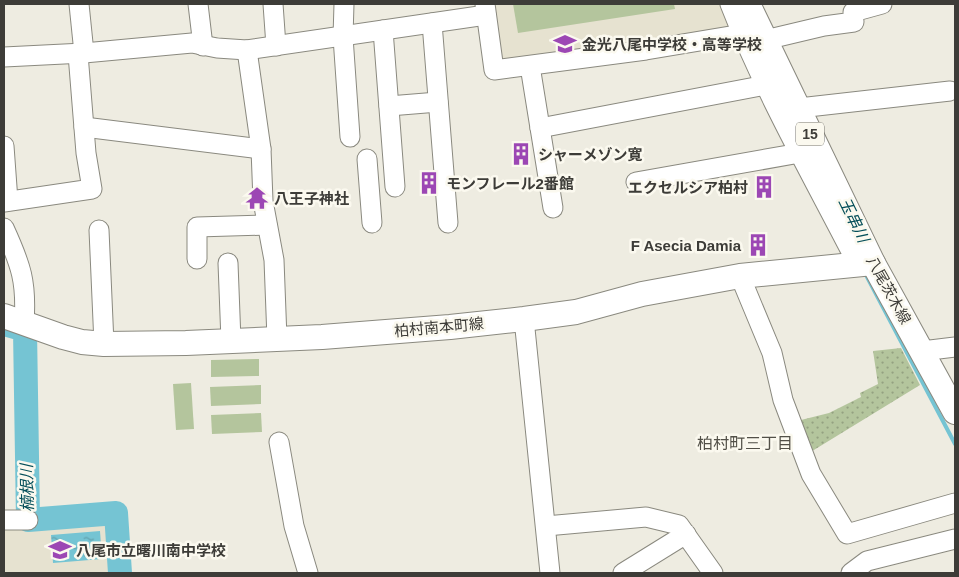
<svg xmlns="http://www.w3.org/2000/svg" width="959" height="577" font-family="Arial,'Noto Sans JP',sans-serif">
	<defs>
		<pattern id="park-dots" width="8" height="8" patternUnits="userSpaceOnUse" patternTransform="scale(1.25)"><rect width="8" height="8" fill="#b4c59d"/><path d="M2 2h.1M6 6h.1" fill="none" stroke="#94a181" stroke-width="1.8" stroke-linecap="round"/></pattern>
		<pattern id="water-ripples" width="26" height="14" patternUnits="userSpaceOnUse" patternTransform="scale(1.25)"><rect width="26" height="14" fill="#75c4d3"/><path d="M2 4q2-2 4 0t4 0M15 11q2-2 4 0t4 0" fill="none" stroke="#61a0ac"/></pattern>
	</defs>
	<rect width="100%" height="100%" fill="#eeece1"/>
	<g fill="#e6e2d0">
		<path d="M489 4H724L735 31 505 61 499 57Z"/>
		<path d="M114 518 118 573H4V527H31Z"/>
	</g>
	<path fill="url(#park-dots)" d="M901 348 920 385 809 453 797 421 829 413 861 397 860 393 878 384 873 351Z"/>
	<g fill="#b4c59d">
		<path d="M513 4H674L675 9 518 33Z"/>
		<path d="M259 359V376L211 377V360Z"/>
		<path d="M191 383 194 429 176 430 173 384Z"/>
		<path d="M261 385V404L211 406 210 387Z"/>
		<path d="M261 413 262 432 212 434 211 415Z"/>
	</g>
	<path fill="url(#water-ripples)" d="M100 531 102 559 53 563 51 535Z"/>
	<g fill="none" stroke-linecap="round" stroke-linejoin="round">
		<path stroke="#75c4d3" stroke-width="4" d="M866 275 955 444"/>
		<path stroke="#75c4d3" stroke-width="24" d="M4 324 25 330 28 520 116 513 120 573"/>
		<defs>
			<g id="minor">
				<path d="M79 4 84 53"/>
				<path d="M198 4 203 46"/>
				<path d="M273 4 276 46"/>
				<path d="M344 4 343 37 350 137"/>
				<path d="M485 4 494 70 646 50 742 34 759 26"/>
				<path d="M730 4C765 94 814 179 858 265"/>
				<path d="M432 23 448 223"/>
				<path d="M383 30 395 187"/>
				<path d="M765 40 824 26 854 22 853 12 882 4"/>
				<path d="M247 50 261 149 263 201 274 260 277 339"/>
				<path d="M4 57 84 53 192 43 217 48 247 50 486 15"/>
				<path d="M530 66 553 208"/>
				<path d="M389 106 438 102"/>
				<path d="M799 108 950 91"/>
				<path d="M84 127 261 149"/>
				<path d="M540 128 766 85"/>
				<path d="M4 146 8 201"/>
				<path d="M367 159 372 223"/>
				<path d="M636 182 800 153 811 148"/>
				<path d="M4 202 92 189 86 153 78 54"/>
				<path d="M4 228C21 265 27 282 24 323"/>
				<path d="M99 230 104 344"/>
				<path d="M197 259V227L267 225"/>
				<path d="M228 263 231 341"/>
				<path d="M740 276 772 353 783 400 811 474 847 534 955 503"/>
				<path d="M524 319 550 573"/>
				<path d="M922 351 955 347"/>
				<path d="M279 442 294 526 308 573"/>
				<path d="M4 520H28"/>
				<path d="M546 526 646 517 679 525 713 573"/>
				<path d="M623 573 686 534"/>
				<path d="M851 573 867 561 955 539"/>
			</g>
			<g id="major">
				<path d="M748 4 873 263 955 412"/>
				<path d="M4 316 63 337 82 342 104 344 186 343 322 337 450 327 524 319 576 312 642 294 740 276 873 263"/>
			</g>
		</defs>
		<use href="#minor" stroke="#8a897f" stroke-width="21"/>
		<use href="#major" stroke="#8a897f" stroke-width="26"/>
		<use href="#minor" stroke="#fff" stroke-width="19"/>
		<use href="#major" stroke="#fff" stroke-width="24"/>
	</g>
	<defs>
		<symbol id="school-bare" viewBox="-9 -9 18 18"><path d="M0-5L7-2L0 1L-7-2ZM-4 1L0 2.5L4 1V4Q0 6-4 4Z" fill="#9c47b4" stroke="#fbf9ef" stroke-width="2.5" paint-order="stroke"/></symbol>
		<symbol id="building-bare" viewBox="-9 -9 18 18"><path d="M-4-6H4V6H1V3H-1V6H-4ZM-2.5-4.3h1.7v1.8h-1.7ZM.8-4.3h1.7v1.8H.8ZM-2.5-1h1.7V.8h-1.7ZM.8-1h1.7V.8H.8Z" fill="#9c47b4" stroke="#fbf9ef" stroke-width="2.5" paint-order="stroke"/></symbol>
		<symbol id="temple-bare" viewBox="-9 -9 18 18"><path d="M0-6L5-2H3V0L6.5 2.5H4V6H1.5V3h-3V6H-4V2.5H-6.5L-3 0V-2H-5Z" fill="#9c47b4" stroke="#fbf9ef" stroke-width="2.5" paint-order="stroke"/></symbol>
	</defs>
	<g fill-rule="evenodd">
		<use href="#school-bare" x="549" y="28" width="32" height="32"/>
		<use href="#building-bare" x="505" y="138" width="32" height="32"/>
		<use href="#building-bare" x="413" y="167" width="32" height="32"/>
		<use href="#building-bare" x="748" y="171" width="32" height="32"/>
		<use href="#temple-bare" x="241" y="182" width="32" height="32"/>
		<use href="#building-bare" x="742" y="229" width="32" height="32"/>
		<use href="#school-bare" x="44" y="534" width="32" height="32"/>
	</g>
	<g text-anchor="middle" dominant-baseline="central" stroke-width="5" stroke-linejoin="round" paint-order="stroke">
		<rect fill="#fbf9ef" stroke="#76756f" stroke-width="1" x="796" y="122.5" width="28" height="23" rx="4"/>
		<g font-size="14" font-weight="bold" fill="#3d3c38">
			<text x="810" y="134">15</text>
		</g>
		<g font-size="15" font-weight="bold" fill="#3d3c38" stroke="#fbf9ef" text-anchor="start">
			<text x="582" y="44">金光八尾中学校・高等学校</text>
			<text x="538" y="154">シャーメゾン寛</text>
			<text x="446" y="183">モンフレール2番館</text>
			<text x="748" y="187" text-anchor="end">エクセルシア柏村</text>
			<text x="274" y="198">八王子神社</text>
			<text x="741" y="245" text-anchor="end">F Asecia Damia</text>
			<text x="76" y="550">八尾市立曙川南中学校</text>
		</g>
		<g font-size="15" fill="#3d3c38" stroke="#fbf9ef">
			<text transform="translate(889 290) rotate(61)">八尾茨木線</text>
			<text transform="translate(439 327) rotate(-5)">柏村南本町線</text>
		</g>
		<g font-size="16" font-style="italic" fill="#054f5a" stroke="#fbf9ef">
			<text transform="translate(854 220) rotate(64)">玉串川</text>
			<text transform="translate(27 488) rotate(-91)">楠根川</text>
		</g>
		<g font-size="16" fill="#525048" stroke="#fbf9ef">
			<text x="745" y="443">柏村町三丁目</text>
		</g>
	</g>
	<rect width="959" height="577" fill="none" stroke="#3d3c38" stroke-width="10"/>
</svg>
